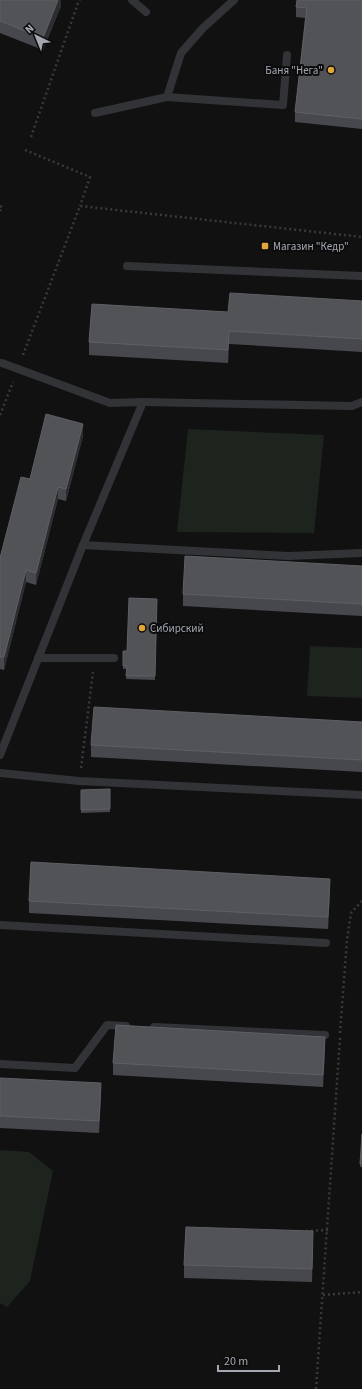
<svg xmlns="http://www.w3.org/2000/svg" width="362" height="1389" font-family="'Source Sans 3',sans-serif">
	<rect width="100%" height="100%" fill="#111112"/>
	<g fill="#1d241e">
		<path d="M188 429 324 435 314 533 177 532Z"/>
		<path d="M310 646 362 648V698L307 696Z"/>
		<path d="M0 1150 29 1152 53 1171 30 1281 7 1307 0 1303Z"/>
	</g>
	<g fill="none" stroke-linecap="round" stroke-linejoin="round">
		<g stroke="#383a3d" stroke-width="2.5" stroke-dasharray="2 3" stroke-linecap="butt">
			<path d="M31 137 78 3 80 0"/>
			<path d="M25 150 90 177 80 206"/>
			<path d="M0 206 2 207 0 211"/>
			<path d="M23 355 80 206 362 237"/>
			<path d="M0 415 13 382"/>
			<path d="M81 768 93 672"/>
			<path d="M340 1033 347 940 351 913 362 901"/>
			<path d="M306 1231 328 1230"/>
			<path d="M323 1295 362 1292"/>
			<path d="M316 1389 340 1038"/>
		</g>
		<g stroke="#323337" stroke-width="8">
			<path d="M132 0 146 12"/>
			<path d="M167 97 181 53 203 28 234 0"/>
			<path d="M95 113 167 97 283 105 287 55"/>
			<path d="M127 266 362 276"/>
			<path d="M143 402 352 406 362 402"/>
			<path d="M83 545 289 556 362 553"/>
			<path d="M38 658H114"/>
			<path d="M0 755 83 545 143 402 110 403 2 363"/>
			<path d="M0 773 79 781 362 795"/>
			<path d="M0 925 326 943"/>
			<path d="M154 1027 325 1035"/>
			<path d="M0 1064 75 1068 107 1025 126 1026"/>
		</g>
	</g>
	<g fill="#47484d">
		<path d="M0 0H61V6L43 50 0 33Z"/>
		<path d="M362 0V129L295 122V112L305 18 296 17V7Z"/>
		<path d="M362 301V352L229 344 228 363 89 355V342L228 312Z"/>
		<path d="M83 436 66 501 58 499 36 585 26 582 4 670 0 669V558L30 479Z"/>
		<path d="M362 566V616L183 606V594Z"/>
		<path d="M157 599 155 680 126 679 127 669H123V651H127Z"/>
		<path d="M362 722V772L91 757V745Z"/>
		<path d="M110 789V812L81 813V790Z"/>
		<path d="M330 891 328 929 29 913V901Z"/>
		<path d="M325 1049 323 1087 113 1075V1063Z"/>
		<path d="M0 1078 101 1095 99 1133 0 1128Z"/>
		<path d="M362 1134V1167H360Z"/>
		<path d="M313 1244 312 1282 184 1278V1265Z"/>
	</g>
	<g fill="#2d2e31">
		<path d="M58 0H61V6L43 50V38Z"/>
		<path d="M229 331V344L228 363V350Z"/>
		<path d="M83 424V436L66 501V489Z"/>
		<path d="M58 487V499L36 585V573Z"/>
		<path d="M26 570V582L4 670V657Z"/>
		<path d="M330 879V891L328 929V917Z"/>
		<path d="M325 1037V1049L323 1087V1075Z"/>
		<path d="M101 1083V1095L99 1133V1121Z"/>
	</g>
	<g fill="#515357" stroke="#5e6065">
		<path d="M0 0H58L43 38 0 21Z"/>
		<path d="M297 0H362V119L295 112 307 8 296 7Z"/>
		<path d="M230 293 362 301V339L229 331 228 350 89 342 92 304 228 312Z"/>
		<path d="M46 414 83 424 66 489 58 487 36 573 26 570 4 657H0V558L21 477 30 479Z"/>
		<path d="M185 556 362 566V604L183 594Z"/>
		<path d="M129 598 157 599 155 676H126L127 666H123V651H127Z"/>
		<path d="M94 707 362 722V760L91 745Z"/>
		<path d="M110 789V809L81 810V790Z"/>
		<path d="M31 862 330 879 328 917 29 901Z"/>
		<path d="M116 1025 325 1037 323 1075 113 1063Z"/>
		<path d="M0 1078 101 1083 99 1121 0 1116Z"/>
		<path d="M362 1134V1164H360Z"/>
		<path d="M186 1227 313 1231 312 1269 184 1265Z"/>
	</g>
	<g fill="#e0a53b" stroke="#0c0c0d" stroke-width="1.5">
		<circle cx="331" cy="70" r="4"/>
		<rect x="261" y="242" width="8" height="8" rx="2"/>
		<circle cx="142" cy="628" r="4"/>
	</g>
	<g text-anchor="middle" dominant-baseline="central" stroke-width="4" stroke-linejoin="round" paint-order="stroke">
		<g font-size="11" fill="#a3a8b1" stroke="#0c0c0d" text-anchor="start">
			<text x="323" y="70" text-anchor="end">Баня "Нега"</text>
			<text x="273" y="246">Магазин "Кедр"</text>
			<text x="150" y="628">Сибирский</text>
		</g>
	</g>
	<g transform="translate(36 36) rotate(317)" stroke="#0c0c0d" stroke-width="3" paint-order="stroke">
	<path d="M0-3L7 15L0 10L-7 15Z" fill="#a3a8b1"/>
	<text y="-6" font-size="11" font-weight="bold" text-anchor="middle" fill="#a3a8b1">N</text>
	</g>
	<path d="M218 1365v6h61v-6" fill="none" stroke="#a3a8b1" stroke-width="2"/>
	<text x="224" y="1365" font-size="12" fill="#a3a8b1" stroke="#0c0c0d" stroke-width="3" paint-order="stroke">20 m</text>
</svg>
